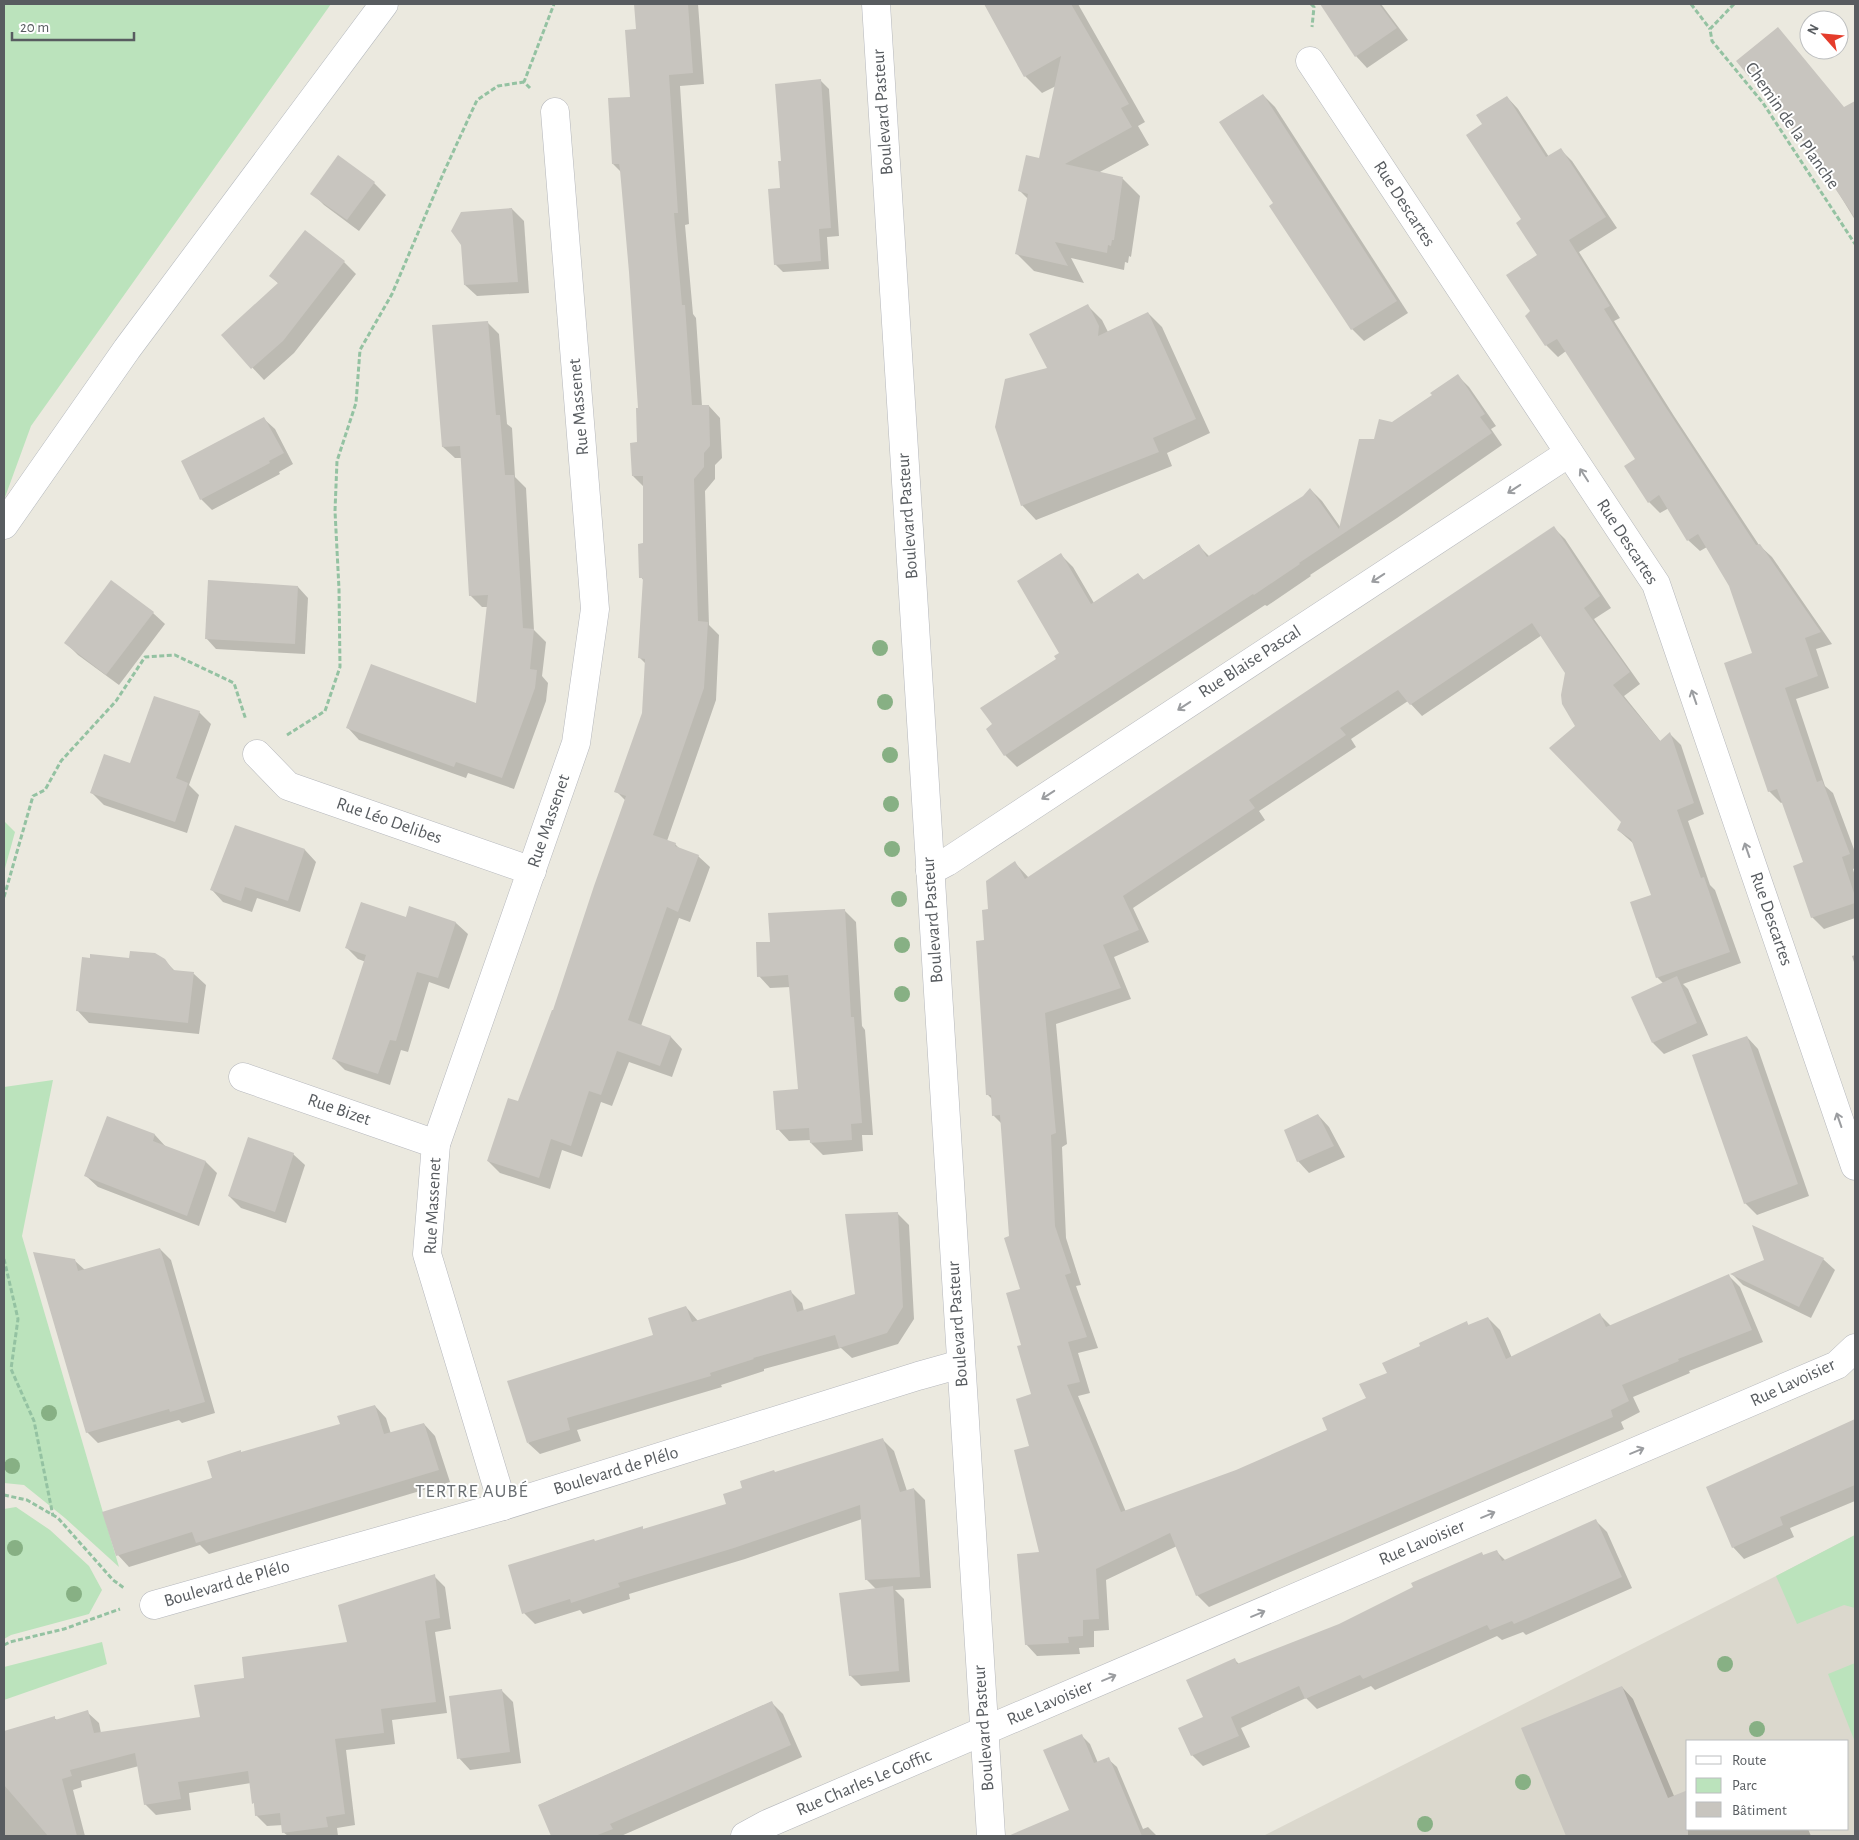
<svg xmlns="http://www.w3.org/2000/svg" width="1859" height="1840" font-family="'Alegreya Sans',sans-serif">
	<rect width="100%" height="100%" fill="#ebe9df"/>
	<path fill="#dbd8cd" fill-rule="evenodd" d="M1855 1535V1836H1263L1776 1576ZM1688 1741H1848V1829H1688Z"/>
	<g fill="#bbe3bc">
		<path d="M4 4H331L31 426 4 500Z"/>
		<path d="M4 821 15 832 4 872Z"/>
		<path d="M53 1080 22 1236 119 1567 65 1518 24 1485 4 1483V1087Z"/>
		<path d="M16 1507 50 1530 89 1566 102 1590 89 1614 11 1635 4 1639V1509Z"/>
		<path d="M1855 1535V1608L1844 1605 1797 1624 1776 1576Z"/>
		<path d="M102 1642 107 1664 4 1700V1667Z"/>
		<path d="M1855 1663V1742L1828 1674Z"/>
	</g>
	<g fill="#0003">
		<path d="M635 4H698L704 84 680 86 689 224 685 225 693 314 696 318 702 406H709L720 418 722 458 715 465V479L705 491 709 625 719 635 716 700 667 841 675 844 680 849 698 856 710 867 690 922 679 918 641 1026 671 1037 682 1049 672 1077 629 1062 612 1106 601 1102 582 1157 562 1150 550 1189 500 1173 488 1161 519 1103 554 1012 626 801 616 791 643 713 646 664 640 658 644 581 641 577 644 544V487L633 476 638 444 639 409 630 272 621 172 613 164 632 98 638 31Z"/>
		<path d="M985 4H1078L1145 122 1138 126 1149 145 1098 173 1123 179 1140 196 1131 257 1129 256 1128 263 1125 262 1124 270 1071 258 1084 283 1034 271 1017 254 1028 199 1020 191 1040 160 1056 86 1042 93 1025 76Z"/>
		<path d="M1339 4H1381L1408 40 1367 68 1356 56 1327 12Z"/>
		<path d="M820 80 829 89 839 236 827 237 829 269 783 272 775 264 783 162Z"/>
		<path d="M1263 95 1275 107 1408 313 1364 341 1352 329 1275 204Z"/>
		<path d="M1507 97 1518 109 1549 157 1561 150 1572 161 1617 228 1579 252 1620 318 1614 321 1674 416 1759 545 1772 557 1832 644 1816 649 1829 688 1796 699 1825 786 1833 793 1855 852V868L1853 869 1855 876V918L1824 929 1812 917 1804 863 1783 802 1781 803 1769 791 1754 653 1730 585 1707 547 1700 551 1688 540 1669 508 1660 513 1649 502 1637 459 1566 351 1558 357 1546 345 1527 316 1532 312 1539 256 1484 125Z"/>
		<path d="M1855 102V220L1832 182 1845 108Z"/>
		<path d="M374 183 386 195 359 231 324 205 312 193Z"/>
		<path d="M512 209 524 221 529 293 477 296 465 285Z"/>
		<path d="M344 262 356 274 294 353 264 380 222 335 279 284 271 276Z"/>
		<path d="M1088 306 1102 320 1108 332 1148 313 1162 327 1210 433 1167 453 1172 466 1036 520 1022 505 1048 369Z"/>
		<path d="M487 322 499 334 507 424 512 428 515 477 526 488 534 630 546 642 542 676 548 683 546 701 514 789 468 773 466 778 359 740 348 728 477 704 488 607H482L470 595 462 458H455L443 447Z"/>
		<path d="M1458 376 1469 387 1496 426 1491 429 1502 445 1397 518 1310 575 1311 576 1267 606 1265 605 1017 767 1005 755 988 729 1058 660 1061 653V555L1073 567 1094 603 1138 574 1144 580 1198 545 1210 557 1304 497 1310 489 1322 501 1341 528 1375 441 1392 424 1434 395Z"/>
		<path d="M264 419 275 429 293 464 279 472 280 474 212 510 201 499Z"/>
		<path d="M1554 528 1565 539 1611 608 1594 619 1640 684 1624 696 1661 742 1670 734 1681 745 1704 814 1688 821 1710 885 1715 890 1741 963 1683 984 1688 989 1708 1035 1664 1054 1653 1043 1663 983 1657 977 1653 895 1634 844 1618 830 1622 822 1577 726 1566 673 1542 635 1422 716 1408 701 1351 739 1356 747 1259 811 1265 820 1133 908 1149 942 1114 957 1131 999 1056 1024 1067 1144 1062 1147 1066 1238 1081 1285 1076 1286 1098 1348 1078 1353 1090 1393 1078 1396 1126 1512 1236 1471 1329 1430 1368 1399 1389 1374 1422 1346 1467 1323 1469 1326 1488 1318 1500 1330 1512 1358 1600 1315 1611 1326 1729 1276 1740 1287 1763 1342 1689 1371 1690 1373 1633 1397 1640 1412 1621 1422 1624 1429 1209 1607 1197 1595 1177 1546 1106 1580 1109 1630 1094 1631V1647L1079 1648 1080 1654 1037 1656 1026 1644 1041 1553 1033 1395 1023 1345 1022 1290 1010 1237 1002 1124 993 1115 992 1099 988 1095 986 941 989 910 1015 863 1029 878Z"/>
		<path d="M209 581 298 587 308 598 305 654 216 649 206 638Z"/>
		<path d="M153 613 165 624 119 685 78 655 66 643Z"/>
		<path d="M199 712 211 724 189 785 199 795 187 833 104 805 92 793Z"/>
		<path d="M235 827 305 850 316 862 300 912 257 898 252 912 223 902 212 890Z"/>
		<path d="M410 907 456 923 468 934 449 989 429 982 408 1052 401 1050 390 1085 345 1070 334 1059 366 962 358 959 347 948 406 918Z"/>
		<path d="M844 910 856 922 862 1026 865 1030 873 1135H862L863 1151 823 1155 811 1143V1140L789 1141 778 1129 799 1090 791 987 770 988 759 976 771 943Z"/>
		<path d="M1855 955V965L1852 956Z"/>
		<path d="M164 960 176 972 194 974 206 985 199 1034 89 1023 78 1011Z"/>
		<path d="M1747 1037 1758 1049 1809 1196 1757 1215 1745 1203Z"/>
		<path d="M1318 1115 1329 1127 1345 1157 1309 1173 1298 1161Z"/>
		<path d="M108 1118 155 1135 167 1148 206 1162 217 1173 199 1226 98 1187 86 1176Z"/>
		<path d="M293 1154 305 1165 286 1223 241 1208 229 1196Z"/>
		<path d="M897 1213 909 1225 914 1319 898 1344 852 1358 841 1348 764 1369V1371L721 1385 722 1387 577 1430 581 1441 540 1454 528 1443 686 1307 698 1321 790 1291 802 1303 804 1311 856 1295Z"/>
		<path d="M160 1249 171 1260 215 1413 182 1423 179 1420 98 1443 87 1432 74 1260 85 1270Z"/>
		<path d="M1823 1259 1835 1270 1811 1318 1743 1285 1732 1274Z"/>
		<path d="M375 1406 386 1418 391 1434 424 1424 435 1436 450 1482 209 1554 200 1545 129 1567 118 1555 242 1453 341 1425Z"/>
		<path d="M1855 1421V1501L1790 1528 1794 1537 1744 1559 1733 1547 1788 1450Z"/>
		<path d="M882 1439 894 1451 907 1491 914 1489 925 1500 931 1588 895 1590 904 1599 910 1682 861 1686 850 1675 876 1589 866 1579 862 1519 745 1559 629 1594 630 1599 583 1614 580 1610 535 1624 524 1613 596 1542 642 1528 644 1530 728 1505 744 1488 775 1473Z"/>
		<path d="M1596 1521 1607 1532 1632 1588 1526 1635 1523 1632 1502 1640 1497 1636 1375 1690 1371 1686 1317 1709 1306 1698 1241 1728 1250 1747 1203 1766 1192 1755 1205 1718 1235 1660 1240 1665 1340 1625 1482 1554 1484 1556 1497 1552 1506 1561Z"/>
		<path d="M434 1576 445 1587 451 1629 435 1632 447 1713 392 1720 395 1744 346 1750 355 1825 337 1828 338 1836H288L283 1832V1825L267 1826 256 1815 251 1783 189 1793 191 1810 156 1815 145 1804 139 1766 81 1781 82 1787 73 1790 85 1836H4V1732L54 1718 57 1720 87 1712 99 1723 101 1733 201 1718 246 1679 349 1643Z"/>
		<path d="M1622 1687 1633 1699 1688 1829H1808L1811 1836H1567L1523 1729Z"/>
		<path d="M501 1690 513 1702 521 1763 470 1770 459 1758Z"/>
		<path d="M771 1702 783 1714 802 1757 621 1836H553L539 1805Z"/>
		<path d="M1081 1735 1090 1744 1098 1763 1108 1759 1117 1767 1143 1829 1148 1827 1157 1836H1051L1045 1822 1070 1811Z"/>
	</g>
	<g fill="#c8c5bf">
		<path d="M634 4H688L693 73 669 75 678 213H674L682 305H685L692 405H709L710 446 704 453V467L694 479 698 621 708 622 704 688 653 835 676 843 675 846 699 855 678 912 667 907 628 1020 671 1036 660 1066 617 1051 601 1095 589 1091 571 1146 551 1139 539 1178 487 1161 508 1098 518 1101 552 1010H553L594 886 626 796 614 792 642 713 645 659 638 658 643 578H639L638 544 643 543V476H632L630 443 637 442 636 408H638L629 272 620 170 619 164H612L608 98 630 97 625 30 636 29Z"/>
		<path d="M984 4H1071L1129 104 1121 108 1132 127 1065 164 1123 177 1114 240H1112L1111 246 1108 245 1107 253 1055 242 1068 266 1015 254 1028 194 1018 191 1026 155 1039 158 1061 56 1024 77Z"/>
		<path d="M1320 4H1379L1397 28 1355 57Z"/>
		<path d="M1778 27 1844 107 1855 101V218L1805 144 1736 61Z"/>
		<path d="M821 79 831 228 819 229 821 261 774 265 768 189 780 188 778 161H781L775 84Z"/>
		<path d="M1263 94 1397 301 1351 330 1269 206 1273 203 1219 122Z"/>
		<path d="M1507 96 1546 157 1561 148 1606 217 1569 240 1610 306 1604 309 1663 403 1756 545 1760 544 1821 632 1805 638 1818 676 1785 688 1817 782 1822 780 1850 854 1842 857 1855 896V903L1811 918 1793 866 1803 862 1777 789 1768 792 1724 663 1752 653 1729 586 1698 534 1687 541 1659 495 1648 503 1624 466 1635 459 1557 339 1545 346 1525 316 1530 311 1506 275 1537 255 1516 223 1521 219 1466 135 1482 124 1476 115Z"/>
		<path d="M338 155 375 182 347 220 310 194Z"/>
		<path d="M512 208 518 282 464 285 461 245 451 231 461 212Z"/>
		<path d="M305 230 345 261 283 341 251 369 221 335 278 283 269 276Z"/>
		<path d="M1088 304 1099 326 1098 336 1148 312 1196 419 1153 438 1159 452 1021 506 995 427 1005 379 1047 368 1029 334Z"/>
		<path d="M488 321 496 415H500L505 475H514L523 628 534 629 530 669 537 670 535 688 502 778 456 762 454 767 346 728 371 664 476 703 488 595 469 596 460 446 442 447 432 325Z"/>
		<path d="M1458 374 1485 414 1480 417 1492 433 1385 506 1299 563 1300 564 1254 595 1253 594 1004 756 986 729 992 724 980 708 1056 659 1054 656 1059 653 1017 581 1061 553 1091 604 1138 573 1143 580 1199 544 1207 557 1303 496 1310 488 1339 529 1359 439H1374L1379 419 1392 422 1432 395 1430 393Z"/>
		<path d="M264 417 284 453 269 461 270 463 200 500 181 461Z"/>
		<path d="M1554 526 1600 596 1584 608 1630 672 1613 685 1660 741 1670 732 1694 803 1677 810 1701 878 1704 877 1730 952 1656 978 1630 902 1651 895 1631 839 1617 830 1621 822 1549 748 1575 726 1562 704 1561 695 1565 673 1532 623 1410 705 1398 690 1340 728 1346 735 1249 800 1255 808 1123 896 1139 930 1103 945 1121 988 1045 1013 1056 1133 1051 1135 1055 1226 1071 1273 1065 1275 1087 1337 1068 1342 1080 1382 1067 1385 1121 1512 1236 1470 1327 1430 1322 1418 1366 1398 1359 1384 1387 1373 1382 1363 1420 1346 1419 1343 1467 1321 1468 1325 1488 1317 1506 1359 1600 1313 1606 1327 1729 1274 1752 1330 1678 1359 1679 1361 1622 1385 1629 1401 1611 1410 1613 1417 1196 1596 1170 1533 1096 1569 1099 1619 1083 1620V1636L1068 1637 1069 1643 1025 1645 1017 1554 1039 1552 1014 1450 1029 1446 1016 1399 1031 1394 1017 1346 1021 1345 1006 1293 1020 1289 1004 1238 1009 1236 1000 1115 992 1116 991 1095H986L976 941 984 940 982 910 988 909 986 881 1015 861 1025 879Z"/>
		<path d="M111 580 154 612 106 675 64 643Z"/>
		<path d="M208 580 298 586 295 644 205 639Z"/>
		<path d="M154 696 200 711 176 778 188 783 175 822 90 793 104 754 130 763Z"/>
		<path d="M235 825 305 849 288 901 245 887 241 901 210 890Z"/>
		<path d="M361 902 406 917 409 906 456 922 438 978 417 972 396 1041 390 1040 378 1074 332 1059 366 955 345 948Z"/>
		<path d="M845 909 851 1017H854L862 1123 851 1124 852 1140 810 1143 809 1128 776 1130 773 1091 798 1089 788 975 757 977 756 942H770L768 913Z"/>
		<path d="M130 951 155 953 165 959 173 970 194 972 188 1023 76 1011 82 957 90 958V954L129 958Z"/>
		<path d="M1677 976 1697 1023 1652 1043 1631 997Z"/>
		<path d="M1747 1036 1798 1184 1744 1204 1692 1055Z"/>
		<path d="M1318 1114 1334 1146 1297 1162 1284 1130Z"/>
		<path d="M107 1116 155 1134 153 1141 206 1161 187 1216 84 1176Z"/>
		<path d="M248 1137 294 1153 275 1212 228 1196Z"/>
		<path d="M898 1212 903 1307 887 1333 839 1348 835 1335 753 1358 754 1359 710 1373 711 1376 567 1418 570 1430 527 1443 507 1381 653 1335 648 1318 686 1306 692 1322 791 1290 797 1312 855 1294 845 1214Z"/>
		<path d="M1752 1225 1824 1258 1799 1307 1730 1274 1764 1260Z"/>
		<path d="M160 1248 205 1402 170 1412 169 1409 86 1433 33 1252 75 1259 78 1271Z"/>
		<path d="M375 1405 384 1434 424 1423 439 1470 196 1543 192 1532 116 1556 102 1512 212 1478 207 1461 241 1450V1452L340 1424 337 1416Z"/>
		<path d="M1855 1419V1485L1780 1517 1783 1525 1732 1548 1706 1487Z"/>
		<path d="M883 1438 900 1492 914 1488 920 1577 865 1580 860 1505 734 1548 618 1583 620 1587 571 1603 570 1599 522 1614 508 1565 594 1539 595 1541 643 1526V1529L726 1504 723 1494 742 1488 740 1481 774 1470 775 1472Z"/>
		<path d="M1596 1519 1622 1577 1514 1624 1512 1621 1490 1630 1487 1625 1363 1679 1360 1675 1305 1699 1299 1686 1231 1717 1239 1736 1191 1756 1178 1728 1203 1717 1186 1680 1235 1658 1237 1664 1339 1624 1413 1587 1411 1583 1482 1552 1483 1555 1497 1550 1502 1561Z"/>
		<path d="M435 1574 440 1618 425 1621 436 1702 381 1709 384 1733 335 1739 345 1814 326 1817 328 1827 282 1833 280 1813 255 1816 254 1803 252 1804 248 1771 178 1782 181 1799 144 1805 135 1753 70 1770 72 1776 62 1779 77 1836H48L4 1785V1731L55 1716V1720L88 1710 94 1733 200 1717 194 1685 244 1678 242 1657 347 1642 338 1605Z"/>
		<path d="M893 1586 899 1671 849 1676 839 1593Z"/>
		<path d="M1622 1686 1668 1798 1688 1790V1836H1566L1521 1728Z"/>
		<path d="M502 1689 510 1752 457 1759 449 1696Z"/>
		<path d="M772 1701 791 1745 610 1824 613 1829 595 1836H551L538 1805Z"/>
		<path d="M1082 1734 1094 1763 1109 1757 1142 1836H1008L1069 1810 1043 1750Z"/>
	</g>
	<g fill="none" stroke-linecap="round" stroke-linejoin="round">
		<defs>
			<g id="street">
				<path d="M876 4 991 1836"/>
				<path d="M1310 61 1656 584 1855 1166"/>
				<path d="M257 754 288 786 532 871"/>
				<path d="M930 871 947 862 1569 453"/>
				<path d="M243 1077 436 1144"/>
				<path d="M503 1506 427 1254 436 1144 576 743 595 609 555 112"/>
				<path d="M154 1605 503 1506 918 1376 961 1364"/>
				<path d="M745 1836 767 1824 1837 1365 1855 1348"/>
			</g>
			<path id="secondary" d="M4 525 127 349 384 4"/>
		</defs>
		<use href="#street" stroke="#b5b7bc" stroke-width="29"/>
		<use href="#secondary" stroke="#b5b9be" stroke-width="29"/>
		<g stroke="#94c2a2" stroke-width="3" stroke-dasharray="5 2.5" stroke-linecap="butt">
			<path d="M1311 4 1314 7 1312 27"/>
			<path d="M1691 4 1710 29"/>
			<path d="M1734 4 1710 29 1712 41 1763 103 1855 244"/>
			<path d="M530 88 524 82 554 4"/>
			<path d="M287 735 325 711 340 667 339 589 335 511 337 461 356 403 360 350 392 294 443 174 477 100 498 86 524 82"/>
			<path d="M4 897 33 796 45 790 61 761 116 701 145 657 175 655 234 683 246 720"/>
			<path d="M4 1259 18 1319 11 1369 34 1421 53 1516"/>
			<path d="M4 1495 27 1500 58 1518 113 1580 124 1588"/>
			<path d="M4 1645 10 1642 64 1629 120 1609"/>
		</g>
		<use href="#street" stroke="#fff" stroke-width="28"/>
		<use href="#secondary" stroke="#fff" stroke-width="28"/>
	</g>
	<g fill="#87b084">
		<circle cx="880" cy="648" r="8"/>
		<circle cx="885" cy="702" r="8"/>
		<circle cx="890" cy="755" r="8"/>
		<circle cx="891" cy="804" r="8"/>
		<circle cx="892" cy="849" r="8"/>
		<circle cx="899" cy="899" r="8"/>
		<circle cx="902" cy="945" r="8"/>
		<circle cx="902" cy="994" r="8"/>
		<circle cx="49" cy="1413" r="8"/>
		<circle cx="12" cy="1466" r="8"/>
		<circle cx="15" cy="1548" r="8"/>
		<circle cx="74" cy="1594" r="8"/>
		<circle cx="1725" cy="1664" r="8"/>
		<circle cx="1757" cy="1729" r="8"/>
		<circle cx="1523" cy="1782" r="8"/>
		<circle cx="1425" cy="1824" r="8"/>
	</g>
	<defs><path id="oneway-shaft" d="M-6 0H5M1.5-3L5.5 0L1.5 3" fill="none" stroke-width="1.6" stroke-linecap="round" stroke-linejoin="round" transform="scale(1.25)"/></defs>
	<g stroke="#9b9da0">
		<use href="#oneway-shaft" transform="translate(1584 475) rotate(-123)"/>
		<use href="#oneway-shaft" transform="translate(1514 489) rotate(147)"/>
		<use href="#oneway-shaft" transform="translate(1378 578) rotate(147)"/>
		<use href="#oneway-shaft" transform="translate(1694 697) rotate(-109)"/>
		<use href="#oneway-shaft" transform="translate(1184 706) rotate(147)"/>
		<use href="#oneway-shaft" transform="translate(1048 795) rotate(147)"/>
		<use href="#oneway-shaft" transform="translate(1747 850) rotate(-109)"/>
		<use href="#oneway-shaft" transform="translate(1839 1120) rotate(-109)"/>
		<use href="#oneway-shaft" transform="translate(1637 1451) rotate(-23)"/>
		<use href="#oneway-shaft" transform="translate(1488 1515) rotate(-23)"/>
		<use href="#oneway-shaft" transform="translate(1258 1614) rotate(-23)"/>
		<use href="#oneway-shaft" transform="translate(1109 1678) rotate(-23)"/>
	</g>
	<g text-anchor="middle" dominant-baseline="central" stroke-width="4" stroke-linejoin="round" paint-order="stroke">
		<g font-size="18" fill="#585c60" stroke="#fff">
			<text transform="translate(883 112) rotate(-94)">Boulevard Pasteur</text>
			<text transform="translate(1792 126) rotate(55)">Chemin de la Planche</text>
			<text transform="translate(1404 204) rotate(57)">Rue Descartes</text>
			<text transform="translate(579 407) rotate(-95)">Rue Massenet</text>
			<text transform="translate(908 516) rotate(-94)">Boulevard Pasteur</text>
			<text transform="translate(1627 542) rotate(57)">Rue Descartes</text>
			<text transform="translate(1250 662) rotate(-33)">Rue Blaise Pascal</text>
			<text transform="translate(389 821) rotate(19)">Rue Léo Delibes</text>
			<text transform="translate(549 821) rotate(-71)">Rue Massenet</text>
			<text transform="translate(1771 919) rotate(71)">Rue Descartes</text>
			<text transform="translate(933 920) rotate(-94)">Boulevard Pasteur</text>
			<text transform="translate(339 1110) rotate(19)">Rue Bizet</text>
			<text transform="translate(433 1206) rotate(-87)">Rue Massenet</text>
			<text transform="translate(958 1324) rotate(-94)">Boulevard Pasteur</text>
			<text transform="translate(1793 1383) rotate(-25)">Rue Lavoisier</text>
			<text transform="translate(616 1471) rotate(-17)">Boulevard de Plélo</text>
			<text transform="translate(1422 1543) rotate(-23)">Rue Lavoisier</text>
			<text transform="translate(227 1584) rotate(-16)">Boulevard de Plélo</text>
			<text transform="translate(1050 1703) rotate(-23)">Rue Lavoisier</text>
			<text transform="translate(984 1728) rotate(-94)">Boulevard Pasteur</text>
			<text transform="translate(864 1783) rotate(-23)">Rue Charles Le Goffic</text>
		</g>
		<g font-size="19" letter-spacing="1" fill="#696e72" stroke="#fff">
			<text x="472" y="1491">TERTRE AUBÉ</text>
		</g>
	</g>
	<rect width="1859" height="1840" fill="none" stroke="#585c60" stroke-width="10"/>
	<rect x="1686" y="1740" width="162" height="90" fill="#ffffff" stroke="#bcbebf"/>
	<rect x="1696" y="1756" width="25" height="8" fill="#ffffff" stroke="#bcbebf"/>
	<text x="1732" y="1765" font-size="15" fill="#585c60">Route</text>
	<rect x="1696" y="1778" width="25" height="15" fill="#bbe3bc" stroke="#bcbebf"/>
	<text x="1732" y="1790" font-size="15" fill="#585c60">Parc</text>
	<rect x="1696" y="1802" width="25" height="15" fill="#c8c5bf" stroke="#bcbebf"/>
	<text x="1732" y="1815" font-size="15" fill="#585c60">Bâtiment</text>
	<g transform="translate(1824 35) rotate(297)"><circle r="24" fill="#ffffff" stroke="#bcbebf"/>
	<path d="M0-4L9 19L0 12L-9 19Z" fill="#e53c2b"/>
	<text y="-8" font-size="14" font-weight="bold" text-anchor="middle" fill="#585c60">N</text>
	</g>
	<path d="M12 32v8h122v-8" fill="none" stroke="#585c60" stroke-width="2.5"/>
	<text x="20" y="32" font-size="15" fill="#585c60" stroke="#ffffff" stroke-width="4" paint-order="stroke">20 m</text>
</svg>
